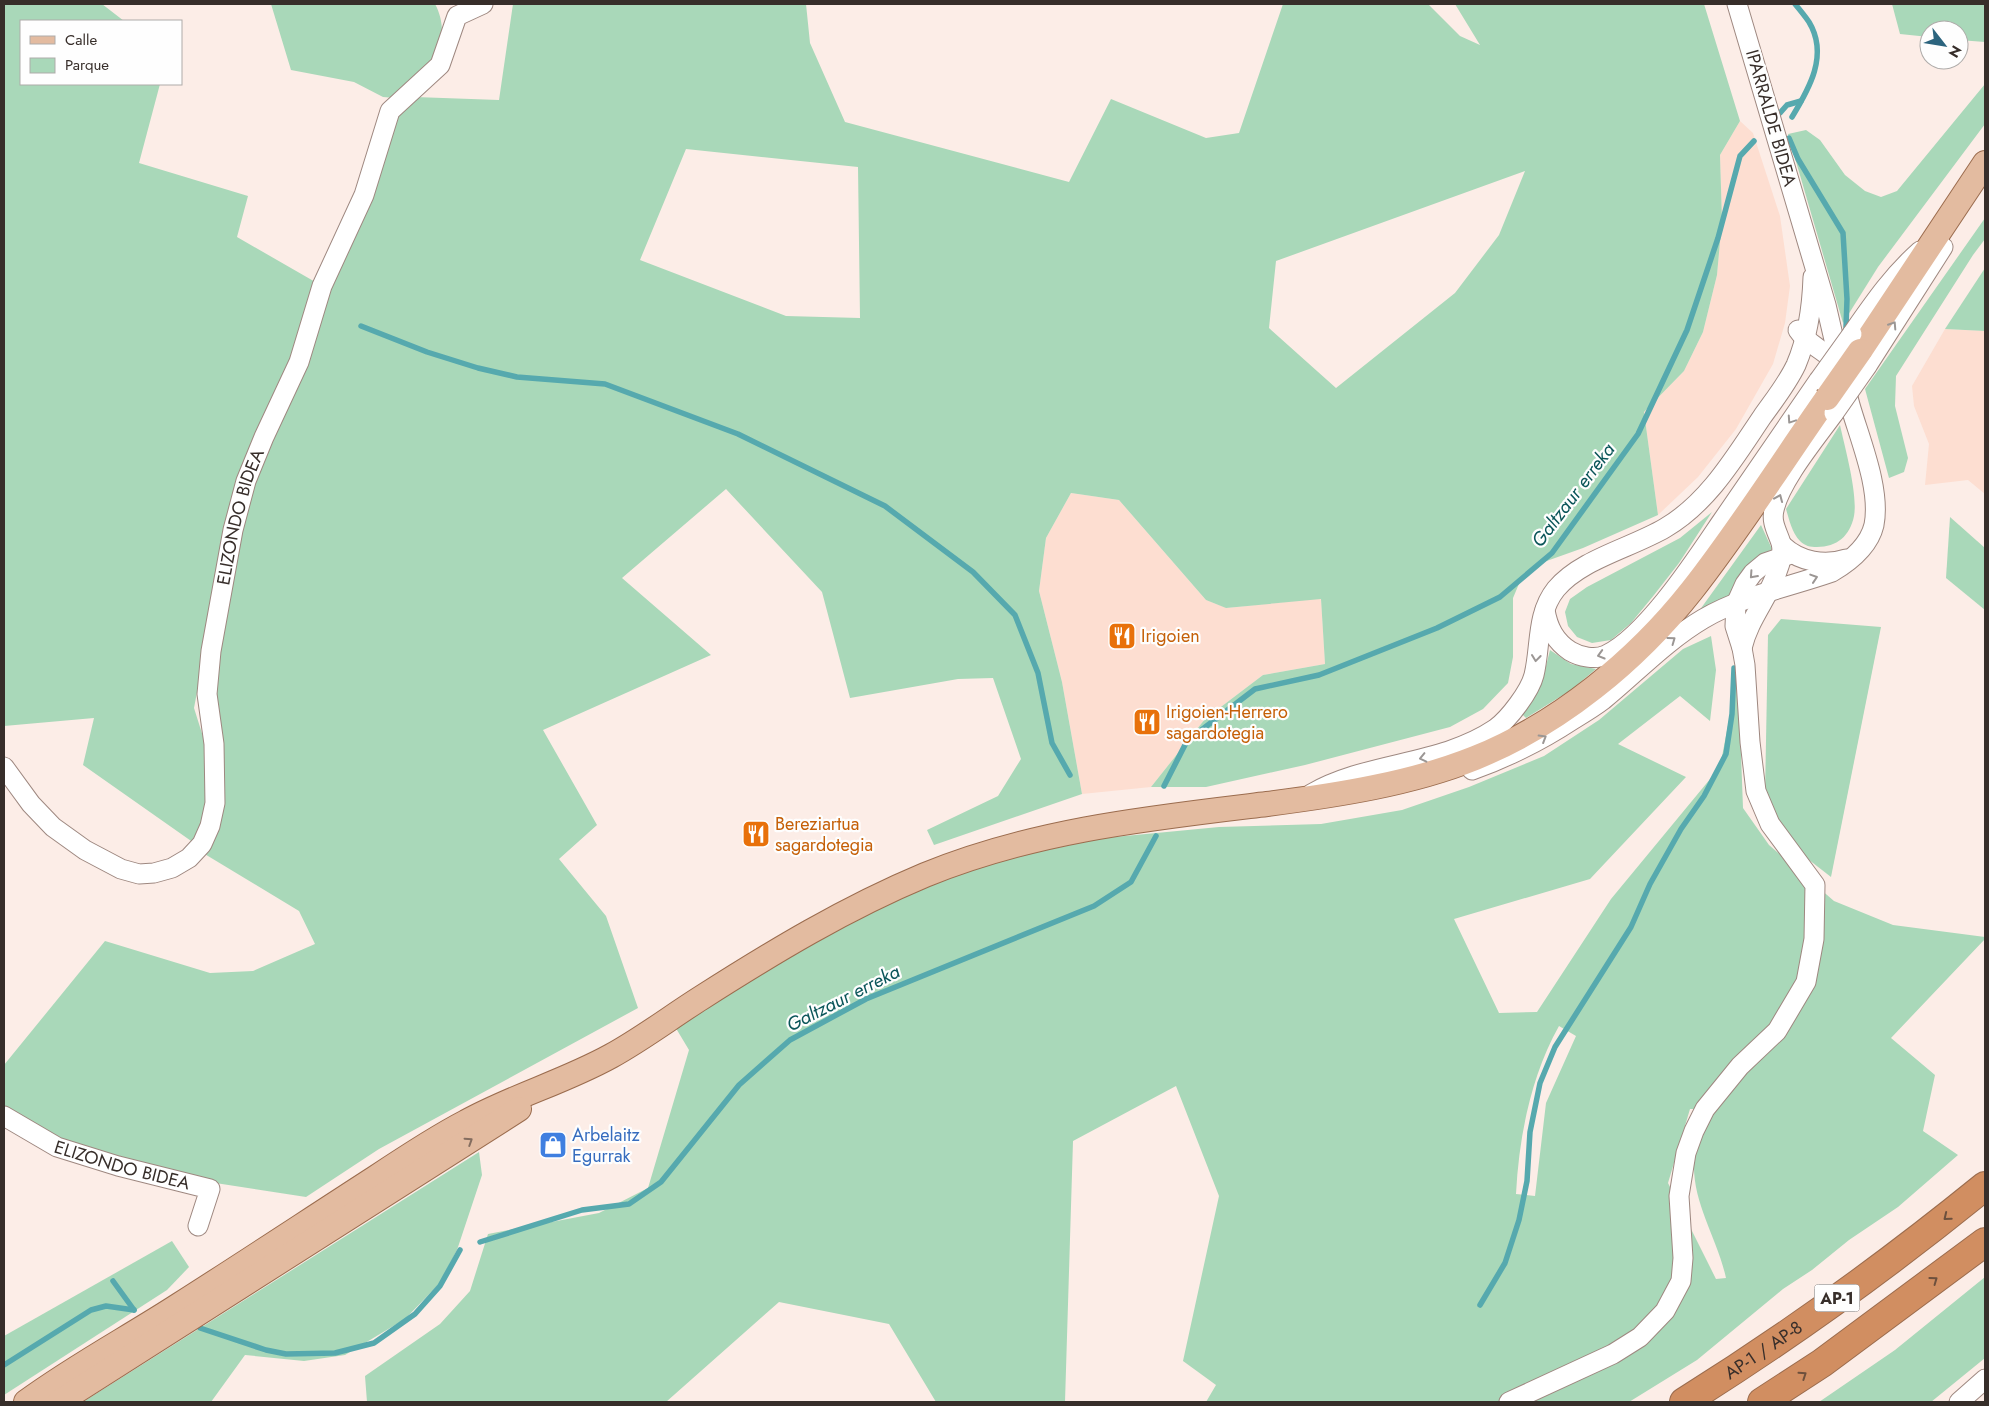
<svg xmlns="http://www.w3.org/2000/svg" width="1989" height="1406" font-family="Jost,sans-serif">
	<rect width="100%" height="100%" fill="#fcede7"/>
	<g fill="#fdded1">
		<path d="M1740 121 1753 133 1780 216 1790 286 1785 323 1773 364 1736 429 1698 477 1658 515 1644 412 1684 371 1703 332 1717 275 1722 220 1720 155Z"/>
		<path d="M1945 329 1985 331V494L1968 480 1925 485 1929 444 1914 406 1912 386Z"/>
		<path d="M1071 493 1119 500 1206 600 1227 608 1321 598 1325 664 1263 675 1205 719 1151 787 1082 794 1062 682 1039 591 1046 538Z"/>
	</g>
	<g fill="#a9d8b9" fill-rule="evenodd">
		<path d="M4 4H102L124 21H21V84H160L139 163 248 196 237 237 317 283 290 369 228 529 194 708 205 743 207 814 194 843 83 765 94 718 4 726Z"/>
		<path d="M271 4H435C444 20 445 43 434 59 428 69 405 89 395 98L383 97 354 82 291 70Z"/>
		<path d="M513 4H806L810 43 845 122 1069 182 1111 99 1206 138 1239 133 1283 4H1428L1460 36 1480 45 1455 4H1704L1740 121 1720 155 1722 220 1717 275 1703 332 1684 371 1644 412 1658 515 1583 548 1541 563 1521 579 1513 598V657L1508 683 1483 709 1450 727 1305 765 1206 787H1151L1205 719 1263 675 1325 664 1321 599 1226 608 1206 600 1119 500 1071 493 1046 538 1039 591 1062 682 1082 794 934 845 927 830 998 796 1021 759 993 678 958 679 850 698 822 592 726 489 622 578 711 655 543 730 597 825 559 859 606 916 638 1008 379 1149 306 1197 209 1182 66 1144 4 1108V1065L105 941 210 973 253 971 315 944 299 911 203 853 215 684 228 585 248 495 395 115 415 97 499 100ZM686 149 858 167 860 318 786 316 640 260ZM1525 171 1499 235 1455 293 1336 388 1269 328 1276 261Z"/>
		<path d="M1892 4H1985V42L1959 40V30H1929V37L1900 34Z"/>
		<path d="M1985 84V124L1878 267 1843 323 1788 134 1806 130 1820 140 1845 175 1865 191 1881 197 1897 191Z"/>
		<path d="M1985 218V239L1973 255 1896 376 1895 406 1908 458 1904 472 1889 478 1865 389Z"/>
		<path d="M1985 268V331L1945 329Z"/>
		<path d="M1840 425C1845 448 1858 494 1854 516 1850 536 1837 547 1817 547 1810 547 1805 546 1800 541 1792 533 1789 519 1786 509Z"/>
		<path d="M1712 512 1679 563 1654 595 1631 623 1611 640 1592 643 1577 637 1568 626 1565 612 1570 599 1587 587 1680 538Z"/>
		<path d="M1950 517 1985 548V610L1946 578Z"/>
		<path d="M1761 525 1772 549 1750 565 1731 597 1699 611Z"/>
		<path d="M1781 619 1881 627 1831 877 1804 856 1781 829 1765 794 1768 635Z"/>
		<path d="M1711 636 1716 670 1710 721 1680 696 1618 744 1686 777 1590 879 1454 919 1499 1013 1537 1012 1611 899 1720 767 1738 673 1743 808 1769 845 1834 901 1893 925 1985 937V939L1891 1038 1935 1075 1923 1131 1958 1155 1898 1207 1849 1240 1812 1270 1783 1289 1697 1360 1629 1402H1206L1216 1385 1183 1361 1219 1196 1176 1086 1073 1141 1065 1402H936L889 1324 779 1302 666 1402H367L365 1376 440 1324 470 1291 488 1234 599 1213 648 1188 689 1050 674 1025 828 933 908 892 976 865 1104 838 1219 827 1321 824 1402 810 1469 787 1544 756 1599 720 1683 649ZM1559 1026 1576 1036 1546 1103 1535 1196 1516 1194C1519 1136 1531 1076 1559 1026ZM1690 1109H1716C1710 1119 1701 1131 1697 1143 1684 1192 1716 1232 1726 1278L1716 1279 1668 1183Z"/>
		<path d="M1550 650 1571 664 1596 669 1571 690 1526 718 1521 713 1544 674Z"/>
		<path d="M479 1152 482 1175 457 1250 439 1284 405 1319 345 1355 304 1361 245 1355 211 1402H83Z"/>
		<path d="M172 1241 189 1267 167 1290 4 1395V1336Z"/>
		<path d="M1985 1277V1358L1931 1402H1819L1895 1350Z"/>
	</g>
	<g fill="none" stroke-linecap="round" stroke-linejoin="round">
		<g stroke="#56a9ae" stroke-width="5.5">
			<path d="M1780 113 1787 105 1801 101"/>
			<path d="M1792 117C1809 89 1829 55 1809 22 1805 16 1800 10 1795 4"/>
			<path d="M1789 138 1798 159 1843 233 1847 299 1846 327"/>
			<path d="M361 326 427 352 478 368 517 377 605 384 738 434 885 506 973 572 1015 615 1038 673 1052 743 1070 775"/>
			<path d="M1164 786 1187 741 1255 689 1319 675 1437 628 1500 597 1552 553 1638 434 1687 330 1718 238 1740 156 1754 141"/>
			<path d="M480 1242 582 1210 629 1204 661 1182 739 1085 790 1040 866 999 1094 906 1131 882 1156 836"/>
			<path d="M113 1281 134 1310"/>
			<path d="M1480 1305 1505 1263 1519 1220 1527 1181 1530 1132 1540 1083 1555 1047 1631 927 1650 884 1681 829 1704 796 1726 754 1732 714 1734 668"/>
			<path d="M200 1328 266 1350 286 1354 335 1353 374 1343 415 1314 440 1286 460 1250"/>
			<path d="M4 1365 91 1310 106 1306 134 1310"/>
		</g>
		<defs>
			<g id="minor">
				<path d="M1798 330C1809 347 1830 351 1839 369"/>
				<path d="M1852 334C1873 304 1892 276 1920 251"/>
				<path d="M1867 366 1943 247"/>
				<path d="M1783 546C1800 562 1825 566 1846 559"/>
				<path d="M1545 610C1548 628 1555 641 1570 651 1580 657 1595 660 1606 655 1646 636 1695 561 1720 524 1753 476 1786 428 1819 380"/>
				<path d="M1742 648C1749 618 1769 598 1778 569 1781 561 1783 551 1781 543 1777 531 1771 522 1774 510 1780 481 1816 438 1834 413"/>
				<path id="s1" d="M4 767 31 804 53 827 85 850 121 869 139 874 154 873 172 868 189 858 202 844 210 826 215 803 214 744 207 694 211 651 233 530 246 481 264 437 299 362 322 286 364 195 390 111 440 65 457 16 483 4"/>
				<path d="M1472 770C1509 757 1542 740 1574 719 1584 713 1594 707 1603 700 1636 673 1666 641 1703 619 1742 596 1789 587 1832 572 1849 562 1869 546 1874 525 1881 489 1860 440 1850 405 1841 372 1834 339 1826 305L1737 4"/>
				<path d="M1311 794C1368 761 1440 766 1495 729 1509 719 1530 691 1534 675 1541 646 1536 614 1556 589 1581 559 1631 548 1665 528 1708 503 1735 457 1762 417 1774 400 1787 384 1796 365 1808 337 1812 307 1813 277"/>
				<path id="s2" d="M4 1116 57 1147 118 1166 210 1189 198 1226"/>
				<path d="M1509 1402 1613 1354 1640 1337 1665 1311 1681 1281 1683 1258 1679 1196 1686 1153 1694 1131 1705 1109 1740 1066 1777 1031 1806 982 1814 939 1815 885 1770 824 1756 791 1750 742 1745 665 1742 648 1735 626 1736 604 1745 584 1753 573 1765 563 1791 554"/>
				<path d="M1959 1402 1985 1379"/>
			</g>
			<g id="major">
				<path d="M1860 351 1985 163"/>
				<path d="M26 1402C75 1366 128 1338 179 1305 245 1263 310 1220 375 1178 405 1158 435 1138 466 1122 513 1096 564 1082 611 1056 642 1039 671 1017 701 998 773 952 846 908 925 875 1035 830 1150 818 1267 804 1337 795 1410 784 1475 758 1559 724 1636 661 1692 590 1740 529 1782 462 1827 398"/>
				<path d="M59 1402 519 1109"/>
			</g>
			<g id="highway">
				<path id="s3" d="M1684 1402C1788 1337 1889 1264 1985 1186"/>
				<path d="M1762 1402 1822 1363 1985 1242"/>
			</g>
		</defs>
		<use href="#minor" stroke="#9e8880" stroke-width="21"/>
		<use href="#major" stroke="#9b6c4e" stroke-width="26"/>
		<use href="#highway" stroke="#9b6c4e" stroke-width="30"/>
		<use href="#minor" stroke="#fff" stroke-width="19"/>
		<use href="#major" stroke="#e3bba0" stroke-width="24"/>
		<use href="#highway" stroke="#d18e61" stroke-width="28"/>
		<defs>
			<g id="minor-bridge">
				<path d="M1819 380 1852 334"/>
				<path d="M1834 413 1867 366"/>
			</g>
			<path id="major-bridge" d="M1827 398 1860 351"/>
		</defs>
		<use href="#minor-bridge" stroke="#9e8880" stroke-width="21" stroke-linecap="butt"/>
		<use href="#major-bridge" stroke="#9b6c4e" stroke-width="26" stroke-linecap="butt"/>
		<use href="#minor-bridge" stroke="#fff" stroke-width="19"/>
		<use href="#major-bridge" stroke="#e3bba0" stroke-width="24"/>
	</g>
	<defs><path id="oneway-chevron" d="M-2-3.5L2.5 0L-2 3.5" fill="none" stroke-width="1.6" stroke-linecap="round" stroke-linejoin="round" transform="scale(1.25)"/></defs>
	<g stroke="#9b9694">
		<use href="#oneway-chevron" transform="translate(1893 325) rotate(-57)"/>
		<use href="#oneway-chevron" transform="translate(1791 420) rotate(124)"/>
		<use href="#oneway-chevron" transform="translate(1779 498) rotate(-67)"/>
		<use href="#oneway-chevron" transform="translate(1753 575) rotate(132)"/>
		<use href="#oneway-chevron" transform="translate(1814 578) rotate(-18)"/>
		<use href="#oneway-chevron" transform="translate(1672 640) rotate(-36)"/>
		<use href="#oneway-chevron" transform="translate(1601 655) rotate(164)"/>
		<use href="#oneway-chevron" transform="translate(1536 658) rotate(97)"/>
		<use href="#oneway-chevron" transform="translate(1543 738) rotate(-31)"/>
		<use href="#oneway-chevron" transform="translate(1423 758) rotate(167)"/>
	</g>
	<use stroke="#846d5f" href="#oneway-chevron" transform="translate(469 1141) rotate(-33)"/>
	<g stroke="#6d503d">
		<use href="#oneway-chevron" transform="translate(1947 1217) rotate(141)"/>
		<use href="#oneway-chevron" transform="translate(1934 1280) rotate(-36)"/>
		<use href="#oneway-chevron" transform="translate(1803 1375) rotate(-34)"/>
	</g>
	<defs>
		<symbol id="restaurant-square" viewBox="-11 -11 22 22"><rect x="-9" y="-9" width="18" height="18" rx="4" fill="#e8710a" stroke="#fefefe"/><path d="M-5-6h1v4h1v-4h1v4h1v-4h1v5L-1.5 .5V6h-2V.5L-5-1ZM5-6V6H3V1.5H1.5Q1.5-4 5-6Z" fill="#fff"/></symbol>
		<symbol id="shop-square" viewBox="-11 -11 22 22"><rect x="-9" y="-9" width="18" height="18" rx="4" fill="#3f7fe0" stroke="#fefefe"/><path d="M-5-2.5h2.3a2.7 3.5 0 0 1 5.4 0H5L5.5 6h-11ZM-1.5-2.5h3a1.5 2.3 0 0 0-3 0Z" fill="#fff"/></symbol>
	</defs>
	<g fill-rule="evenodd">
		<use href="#restaurant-square" x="1106" y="620" width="32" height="32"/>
		<use href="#restaurant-square" x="1131" y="706" width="32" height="32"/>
		<use href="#restaurant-square" x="740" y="818" width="32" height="32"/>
		<use href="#shop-square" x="537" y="1129" width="32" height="32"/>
	</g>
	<g text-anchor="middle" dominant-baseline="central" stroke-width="4.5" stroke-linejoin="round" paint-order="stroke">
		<rect fill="#fefefe" stroke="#736c6a" stroke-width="1" x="1814.5" y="1284.5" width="45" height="27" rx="4"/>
		<g font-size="16" font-weight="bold" fill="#372e2a">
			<text x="1837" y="1298">AP-1</text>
		</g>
		<g font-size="18" fill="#372e2a" stroke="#fefefe">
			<text transform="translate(1771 118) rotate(74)">IPARRALDE BIDEA</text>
			<text stroke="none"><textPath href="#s1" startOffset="582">ELIZONDO BIDEA</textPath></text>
			<text stroke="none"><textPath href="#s2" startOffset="129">ELIZONDO BIDEA</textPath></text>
			<text stroke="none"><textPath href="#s3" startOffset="95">AP-1 / AP-8</textPath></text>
		</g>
		<g font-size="18" fill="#c56008" stroke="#fefefe" text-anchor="start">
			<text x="1141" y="636">Irigoien</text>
			<text x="1166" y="712">Irigoien-Herrero<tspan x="1166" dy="21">sagardotegia</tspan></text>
			<text x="775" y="824">Bereziartua<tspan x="775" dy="21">sagardotegia</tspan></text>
		</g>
		<g font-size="18" fill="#366cbe" stroke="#fefefe" text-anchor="start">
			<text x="572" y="1135">Arbelaitz<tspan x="572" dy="21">Egurrak</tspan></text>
		</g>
		<g font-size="19" font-style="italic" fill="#0a5559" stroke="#fefefe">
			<text transform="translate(1573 495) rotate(-53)">Galtzaur erreka</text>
			<text transform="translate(843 998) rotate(-27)">Galtzaur erreka</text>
		</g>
	</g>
	<rect width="1989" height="1406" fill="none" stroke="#372e2a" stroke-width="10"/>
	<rect x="20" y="20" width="162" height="65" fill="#fefefe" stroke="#aeaba9"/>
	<rect x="30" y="36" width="25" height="8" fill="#e3bba0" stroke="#aeaba9"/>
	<text x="65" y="45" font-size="15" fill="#372e2a">Calle</text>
	<rect x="30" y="58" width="25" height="15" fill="#a9d8b9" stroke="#aeaba9"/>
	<text x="65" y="70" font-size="15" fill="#372e2a">Parque</text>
	<g transform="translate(1944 45) rotate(121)"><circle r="24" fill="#fefefe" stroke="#aeaba9"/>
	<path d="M0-4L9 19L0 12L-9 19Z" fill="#2c647e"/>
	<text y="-8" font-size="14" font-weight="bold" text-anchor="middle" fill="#372e2a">N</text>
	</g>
</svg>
